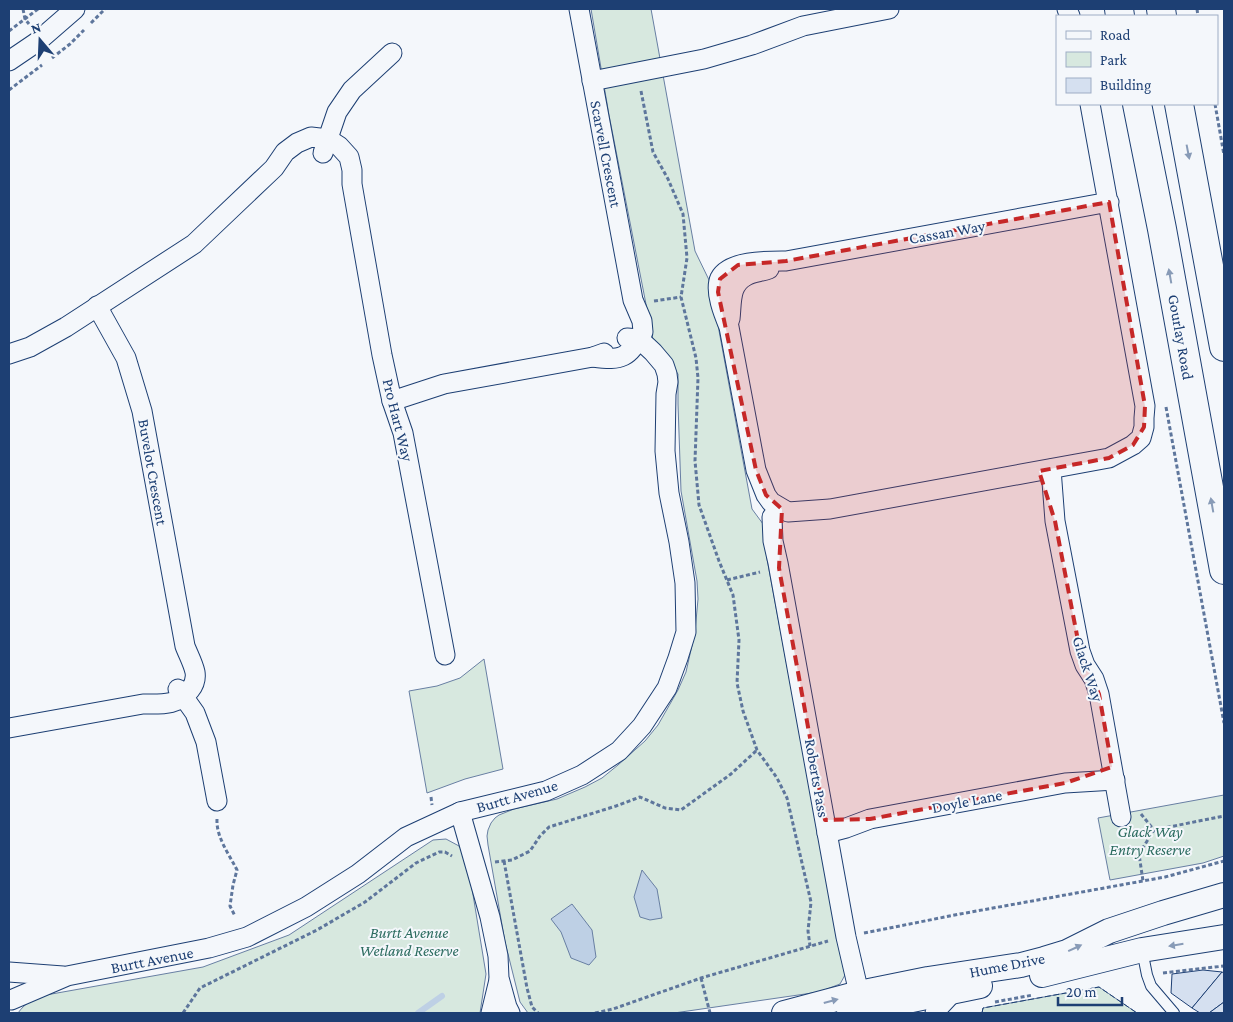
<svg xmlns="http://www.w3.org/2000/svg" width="1233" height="1022" font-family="'Crimson Pro',serif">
	<rect width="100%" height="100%" fill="#f4f7fb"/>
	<g fill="#d7e8df" stroke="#687fa3">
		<path d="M591 9H651L695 251 710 282 752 509 766 528 767 559 845 975 840 984 819 992 674 1013H528L520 1002 505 942 488 845 487 836 488 830 491 823 495 818 499 815 514 809 557 799 585 787 602 778 618 765 645 741 658 725 678 690 686 672 695 632 698 599 697 581 681 491 678 404V374L653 340 609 115Z"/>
		<path d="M484 659 503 769 465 779 427 793 409 691 437 686 460 678Z"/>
		<path d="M1224 795V856L1203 863 1110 880 1098 818Z"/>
		<path d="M446 839 459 846 467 858 486 974 480 1013H18C26 1002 33 999 46 995L203 967 289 935 433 840Z"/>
		<path d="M1099 987 1137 1013H982L983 1008Z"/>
	</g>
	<g fill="#bed0e5" stroke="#687fa3">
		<path d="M642 870 657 889 662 918 650 920 640 917 634 897Z"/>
		<path d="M572 904 592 930 596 957 589 965 571 958 561 932 551 919Z"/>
	</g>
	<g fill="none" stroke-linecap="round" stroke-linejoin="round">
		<path stroke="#bed0e5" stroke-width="6" d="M418 1013 442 996"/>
	</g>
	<g fill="#d5e0f0" stroke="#1d3f73">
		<path d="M1203 970 1222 972 1192 1008 1171 993 1172 974Z"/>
		<path d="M1222 972 1224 973V1002L1209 1013H1200L1192 1008Z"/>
		<path d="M1224 1002V1013H1209Z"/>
	</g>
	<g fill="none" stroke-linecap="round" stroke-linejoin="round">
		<defs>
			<path id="service" d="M1142 950 1147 975 1151 986 1174 1013"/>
			<g id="minor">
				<path d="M579 9 633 300 642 321 643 332C628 358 623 361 593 357"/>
				<path d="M1067 9 1070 16"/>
				<path d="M9 61 37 42 75 9"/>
				<path d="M592 81 704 59 752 45 803 26 889 9"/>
				<path d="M1090 104 1145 406 1144 418V427L1141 438 1133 445 1109 458 830 509 788 512 771 502 766 495 756 470 729 327C724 315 714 291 720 278 730 260 768 261 786 261L1109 202"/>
				<path d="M323 153 337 112 352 90 392 53"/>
				<path d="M730 319C732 303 729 285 746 276 752 272 761 272 769 269"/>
				<path d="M9 354 30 347 66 327 194 244 274 168 285 152 297 143 311 137 328 139 339 146 349 157 352 170V184L382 355 392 401 403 433 445 655"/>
				<path d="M392 401 444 384 593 357 604 353"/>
				<path d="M1051 469 1055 521 1080 651 1085 665 1094 679 1099 694 1121 817"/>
				<path d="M780 508 772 517 773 541 778 563 846 937 859 993"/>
				<path d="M178 689 195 713 206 742 217 801"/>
				<path d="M9 728 143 704C161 704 178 706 190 690 194 685 196 678 195 672 193 663 188 654 185 646L142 411 126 358 97 306"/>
				<path d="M460 812 490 917 498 956 499 978 507 1007 510 1013"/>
				<path d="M827 833 846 828 870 819 1065 783 1115 780"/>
				<path d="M9 972 63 976"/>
				<path d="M11 1000 67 976 209 948 247 937 306 907 358 874 406 837 460 812 546 791 582 775 619 751 642 726 667 688 678 658 686 632 685 583 679 542 669 493 665 451 666 394 668 382 667 374 664 365 653 352 639 339 627 338"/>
				<path d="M491 1013 499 980"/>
				<path d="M935 1013 940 1006 954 991"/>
			</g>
			<g id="tertiary">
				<path d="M1042 975 1142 950 1224 937"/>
				<path d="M784 1013 859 993 928 979 1021 965 1044 959 1067 952 1109 931 1163 913 1224 895"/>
				<path d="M849 1013 980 986"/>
			</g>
			<g id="secondary">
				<path d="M1119 9 1120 16"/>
				<path d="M1161 9 1162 16"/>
				<path d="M1137 104 1162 229 1224 570"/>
				<path d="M1179 104 1224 347"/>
			</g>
		</defs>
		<use href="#service" stroke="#1d3f73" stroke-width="12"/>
		<use href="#minor" stroke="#1d3f73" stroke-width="21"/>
		<use href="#tertiary" stroke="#1d3f73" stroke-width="26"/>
		<use href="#secondary" stroke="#1d3f73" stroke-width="30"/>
		<g stroke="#5e769c" stroke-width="3" stroke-dasharray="4 2.5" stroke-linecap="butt">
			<path d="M23 9 25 19 29 24"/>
			<path d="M1197 9 1198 16"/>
			<path d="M91 23 105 9"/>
			<path d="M9 31 38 9"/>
			<path d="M52 58 70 44 84 30"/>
			<path d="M9 90 42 65"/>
			<path d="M641 91 653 152 668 179 683 214 687 258 681 297 696 358 698 378 695 461 699 505 719 561 733 595 739 640 737 683 743 711 757 750 777 778 787 798 811 902 808 931 810 946"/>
			<path d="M1215 104 1224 155"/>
			<path d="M654 301 681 297"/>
			<path d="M1166 407 1224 723"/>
			<path d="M727 580 760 572"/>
			<path d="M431 797 432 805"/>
			<path d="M1141 814 1154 830 1139 854 1143 881"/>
			<path d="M217 819C216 837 229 854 237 870L233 885 230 906 235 916"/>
			<path d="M1154 830 1224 816"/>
			<path d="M504 861 527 988 532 1007 538 1013"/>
			<path d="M495 862 512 860 530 851 540 836 549 827 616 806 640 797 665 808 681 810 731 774 757 750"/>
			<path d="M864 933 960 914 1165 877 1224 861"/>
			<path d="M1163 973 1224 966"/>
			<path d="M701 978 710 1013"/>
			<path d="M995 1002 1033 995"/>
			<path d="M183 1013 200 988 317 930 365 902 416 863 439 852H445L452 856"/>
			<path d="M595 1013 613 1009 701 978 828 941"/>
		</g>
		<use href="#service" stroke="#f4f7fb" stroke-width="10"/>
		<use href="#minor" stroke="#f4f7fb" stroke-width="19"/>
		<use href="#tertiary" stroke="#f4f7fb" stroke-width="24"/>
		<use href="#secondary" stroke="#f4f7fb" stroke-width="28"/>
		<path stroke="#1d3f73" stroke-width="1" stroke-dasharray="6 2.5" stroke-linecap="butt" d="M982 1013 983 1008 1099 987 1137 1013"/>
	</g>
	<defs><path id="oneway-solid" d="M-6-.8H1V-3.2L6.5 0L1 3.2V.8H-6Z" transform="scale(1.25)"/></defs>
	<g fill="#889bb7">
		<use href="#oneway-solid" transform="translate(1188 152) rotate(79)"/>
		<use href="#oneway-solid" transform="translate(1170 276) rotate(-100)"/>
		<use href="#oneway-solid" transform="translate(1212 505) rotate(-100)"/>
		<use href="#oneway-solid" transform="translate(1176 945) rotate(171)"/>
		<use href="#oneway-solid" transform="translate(1075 948) rotate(-25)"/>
		<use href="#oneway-solid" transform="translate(831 1001) rotate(-15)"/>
	</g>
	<path fill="#c62828" fill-opacity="0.2" stroke="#c62828" stroke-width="4" stroke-dasharray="10 6" stroke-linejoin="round" d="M1109 202 1145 406 1144 427 1133 445 1109 458 1039 471 1055 521 1080 651 1099 694 1112 767 1065 783 870 819 825 820 779 568 782 509 766 495 756 470 718 292 720 279 738 265 786 261Z"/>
	<g text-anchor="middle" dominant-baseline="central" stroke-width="4" stroke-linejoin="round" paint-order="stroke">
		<g font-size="16" fill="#1d3f73" stroke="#f4f7fb">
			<text transform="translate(606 154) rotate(79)">Scarvell Crescent</text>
			<text transform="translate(947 232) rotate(-10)">Cassan Way</text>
			<text transform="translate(1181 337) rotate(80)">Gourlay Road</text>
			<text transform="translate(398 420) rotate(76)">Pro Hart Way</text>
			<text transform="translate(153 472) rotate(80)">Buvelot Crescent</text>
			<text transform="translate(1088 669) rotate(72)">Glack Way</text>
			<text transform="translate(817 778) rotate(80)">Roberts Pass</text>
			<text transform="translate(517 796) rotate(-16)">Burtt Avenue</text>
			<text transform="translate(967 801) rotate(-11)">Doyle Lane</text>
			<text transform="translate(152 960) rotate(-11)">Burtt Avenue</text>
			<text transform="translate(1007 965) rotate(-11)">Hume Drive</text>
		</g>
		<g font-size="16" font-style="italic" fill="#2c6c60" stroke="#f4f7fb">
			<text x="1150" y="831">Glack Way<tspan x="1150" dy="18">Entry Reserve</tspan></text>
			<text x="409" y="932">Burtt Avenue<tspan x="409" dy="18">Wetland Reserve</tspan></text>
		</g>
	</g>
	<rect width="1233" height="1022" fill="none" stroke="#1d3f73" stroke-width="20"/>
	<rect x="1056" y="15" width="162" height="90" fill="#f4f7fb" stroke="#9eadc5"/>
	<rect x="1066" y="31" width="25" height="8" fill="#f4f7fb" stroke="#9eadc5"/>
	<text x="1100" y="40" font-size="15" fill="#1d3f73">Road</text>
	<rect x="1066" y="52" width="25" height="15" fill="#d7e8df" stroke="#9eadc5"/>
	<text x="1100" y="65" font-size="15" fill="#1d3f73">Park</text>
	<rect x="1066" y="78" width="25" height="15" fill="#d5e0f0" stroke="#9eadc5"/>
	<text x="1100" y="90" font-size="15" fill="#1d3f73">Building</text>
	<g transform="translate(40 40) rotate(341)" stroke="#f4f7fb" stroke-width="4" paint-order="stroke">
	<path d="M0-4L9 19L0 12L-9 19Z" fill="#1d3f73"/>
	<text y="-8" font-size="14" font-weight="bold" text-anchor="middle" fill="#1d3f73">N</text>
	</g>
	<path d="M1058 997v8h64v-8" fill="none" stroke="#1d3f73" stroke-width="2.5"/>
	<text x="1066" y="997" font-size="15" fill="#1d3f73" stroke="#f4f7fb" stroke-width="4" paint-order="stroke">20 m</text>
</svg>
